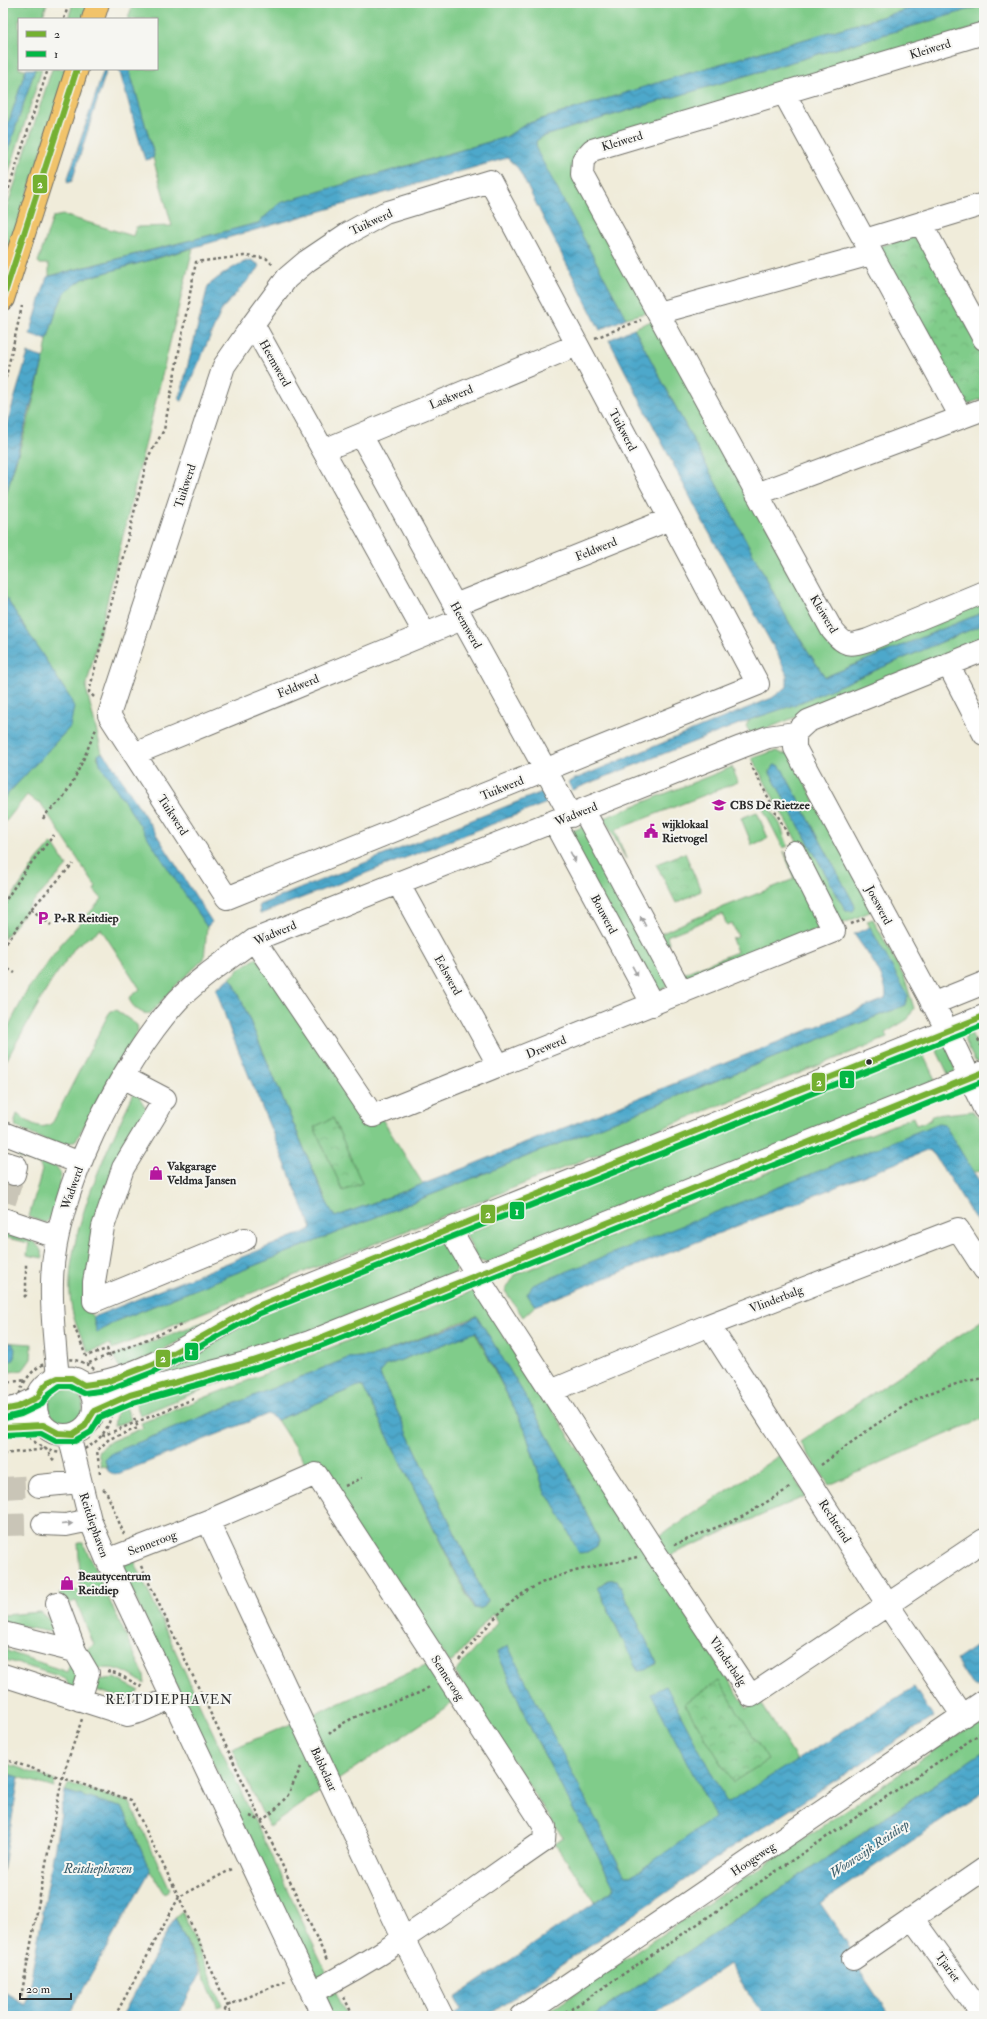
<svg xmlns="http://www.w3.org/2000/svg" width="987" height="2019" viewBox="0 0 987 2019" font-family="'IM FELL Double Pica',serif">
  <defs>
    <pattern id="park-crowns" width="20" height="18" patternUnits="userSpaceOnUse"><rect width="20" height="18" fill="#80cc8a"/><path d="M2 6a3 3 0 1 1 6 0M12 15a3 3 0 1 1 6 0" fill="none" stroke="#6faf77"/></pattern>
    <pattern id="water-waves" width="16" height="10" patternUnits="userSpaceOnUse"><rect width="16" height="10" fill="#4ea8cb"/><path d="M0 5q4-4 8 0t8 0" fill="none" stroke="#4189a5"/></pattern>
  </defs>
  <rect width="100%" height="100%" fill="#f6f6f2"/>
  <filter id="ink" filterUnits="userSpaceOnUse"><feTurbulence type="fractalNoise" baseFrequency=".025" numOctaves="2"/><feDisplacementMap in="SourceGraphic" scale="8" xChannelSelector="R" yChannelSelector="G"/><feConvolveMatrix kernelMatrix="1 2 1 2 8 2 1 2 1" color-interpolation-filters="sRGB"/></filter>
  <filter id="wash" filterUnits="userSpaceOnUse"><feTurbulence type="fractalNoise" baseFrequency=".012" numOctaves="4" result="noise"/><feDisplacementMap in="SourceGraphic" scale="16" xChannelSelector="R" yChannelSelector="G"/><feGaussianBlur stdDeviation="0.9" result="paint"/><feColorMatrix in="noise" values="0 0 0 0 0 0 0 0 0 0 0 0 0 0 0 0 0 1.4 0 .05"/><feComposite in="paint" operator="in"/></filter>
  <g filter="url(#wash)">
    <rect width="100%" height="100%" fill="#f0ecda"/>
    <path fill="#80cc8a" stroke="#567c5a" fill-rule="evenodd" d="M3,3H47L42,19H19V69H26L3,140Z
      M73,3H89L84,19H68Z
      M133,3H929L679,76L526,124L506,137L280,203L258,223L49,276V264H40L38,262L53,217L63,215L133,236L136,227L172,226L153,158L154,155L129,69H157V19H128Z
      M984,5V25L578,157L649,312L626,318L536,151V141L542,137L576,126Z
      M35,69H42L3,191V166Z
      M52,69H68L3,270V220Z
      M193,248L86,688L102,753L97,757L207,927L204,959L172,989L151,1013C142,1016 131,1006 129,998L140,989L101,929L76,946L51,982L3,1066V1037L28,989L61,944L102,899L94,890L96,887L40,802H36L27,795L3,825V799L70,727V698L3,593V505L28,421L44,358L47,340L56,312L64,293L83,279Z
      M654,320L836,647L984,602V612L825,677L790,624L634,328Z
      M984,624V641L751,735L746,726L749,720L794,705Z
      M777,751L783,754L789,753L874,910L842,924L839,920L752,758L771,752ZM782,769L854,904L855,908L846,911L770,773L769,771Z
      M732,767L738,782L615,830L626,859L604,818Z
      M769,807L780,824L788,846L783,848L763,809Z
      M757,812L768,838L752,845L741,818Z
      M584,826L668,985L656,993L566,834Z
      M52,843L67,866L32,903L4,939L3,910L37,860Z
      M784,851L820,928L686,982L682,974L737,952L732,939L738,937L732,923L727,925L722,914L667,936L669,943L662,946L661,933H663L686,922L794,879Z
      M873,919L905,979L914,1008L908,1019L885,1033L887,1038L112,1349L110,1344L89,1352C82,1339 75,1325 72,1310C59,1247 107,1149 134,1093L138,1094L148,1113L87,1309L93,1317L97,1333L116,1321L905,1005L867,921Z
      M257,958L382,1119L423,1184L335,1217L331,1212L234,983L230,978L237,972V970Z
      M116,1010L137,1025L138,1031L76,1140C59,1151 33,1134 16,1127L15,1121L17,1114C28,1121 41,1133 53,1122L108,1015L111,1011Z
      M969,1029L984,1059V1065L975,1061L965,1042V1035Z
      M940,1042L949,1048L956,1074L951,1080L933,1043Z
      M919,1046L938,1086L490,1264L477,1260L466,1234Z
      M973,1111L984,1127V1171L973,1172L944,1124L527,1294L535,1306L523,1317L505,1291L515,1275L850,1139L871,1134L913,1117L916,1125L931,1120L930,1117L935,1115Z
      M17,1150C49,1162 69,1159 57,1199C55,1208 53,1218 45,1223L29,1217L42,1170L39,1164L19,1158L15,1154Z
      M3,1233C21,1238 40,1237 43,1258L27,1255L29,1243L3,1237Z
      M435,1241L447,1245L458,1266L453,1279L318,1333L128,1388L262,1311Z
      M473,1291L476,1293L747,1708L759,1700L797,1760L733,1801L729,1802L726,1801L714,1815V1818L711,1822L632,1876H626L622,1871L543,1718L497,1652L532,1731L614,1887L612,1891L595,1902L555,1844L563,1838L455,1672L497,1623L493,1613L452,1662H449L309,1469L277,1420L358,1386L363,1387L473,1608L479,1609L485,1606L487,1601L381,1377L380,1372L385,1366L475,1332L525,1430L545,1493L552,1500L587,1552L597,1546L599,1541L571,1479L527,1399L477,1316L374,1356L348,1358L112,1453L105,1460L107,1467L101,1466L98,1451L111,1441L143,1428L141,1423ZM609,1580H617L657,1664L638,1671L597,1587Z
      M251,1304L121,1371L113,1356Z
      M984,1319V1418L829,1485L800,1442Z
      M3,1342L32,1344L31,1359L23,1370L3,1373Z
      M278,1359L140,1415L135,1401Z
      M49 1406a17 17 0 1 1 34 0a17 17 0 1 1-34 0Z
      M125,1404L131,1420L114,1426L117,1409Z
      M780,1455L806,1496L668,1556L655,1539Z
      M78,1543H83L144,1675L145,1684C125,1672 120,1666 96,1669L84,1652L94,1645L76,1601L64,1605L59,1594L81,1589Z
      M133,1558L199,1703L347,2016H332L123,1572L125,1564Z
      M40,1612L54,1624L56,1633L3,1623V1615Z
      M3,1639H7V1651L67,1672L73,1656L79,1664L77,1689L70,1688L65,1678L6,1660L3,1661Z
      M430,1663L455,1701L338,1780L308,1717Z
      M115,1678L140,1691L131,1698H122L93,1689L96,1680Z
      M984,1717V1751L593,2016H541Z
      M293,1723L324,1789L269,1827L232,1749Z
      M3,1762L55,1781L54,1788L3,1772Z
      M69,1783L130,1803L170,1889L165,1894L150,1871L123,1808L65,1791Z
      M182,1911L222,2005L218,2007L175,1917Z"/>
    <path fill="url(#park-crowns)" stroke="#567c5a" d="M912,237L923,244L984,355V398L968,404L961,402L880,255L881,246Z
      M685,853L701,891L676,903L656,864Z
      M333,1118L362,1183L343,1191L314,1127Z
      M719,1681L768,1760L733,1782L684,1703Z"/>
    <path fill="url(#water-waves)" stroke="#3c6a7b" d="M929,3H984V5L576,126L542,137L536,141L537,151L626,318L600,330L518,168L507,158L83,279L64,293L56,312L47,340L30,334L47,277L258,223L280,203L506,137L526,124L679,76Z
      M26,69H35L3,166V140Z
      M104,69H107L72,181L68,183L67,181Z
      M119,69H129L154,155L153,158L146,160L144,157Z
      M251,260L258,264L259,268L222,309L182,401L179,400L208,286C216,278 241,261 251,260Z
      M634,328L790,624L825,677L984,612V624L794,705L749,720L572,790L568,782L772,698L787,687V675L778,655L702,520L609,340Z
      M28,353L44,358L3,505V437Z
      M3,593L70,698L74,707L70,727L3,799Z
      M102,753L108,758L212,922L207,927L193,907L100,764L98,754Z
      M775,765H779L782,769L854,904L855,908L853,911H846L770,773L772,767Z
      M547,790L552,801L263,913H260L259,905Z
      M870,927L908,996L905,1005L116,1321L97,1333L93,1317L312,1229L230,1030L216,989L230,978L234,983L325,1199L335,1217L434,1180L885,999C891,982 864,949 854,934Z
      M939,1123L944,1124L984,1189V1233L935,1156L929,1150L535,1306L527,1294L533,1285Z
      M477,1316L527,1399L571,1479L599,1541L597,1546L587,1552L579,1553L552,1500L545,1493L525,1430L476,1332L385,1366L380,1372L381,1377L487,1601L485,1606L479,1609L474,1608L363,1387L358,1386L277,1420L268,1414L115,1475L108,1471L105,1460L112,1453L348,1358L374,1356L466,1322Z
      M12,1343L15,1349L14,1360L3,1363V1344Z
      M609,1580H617L657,1663L645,1670L638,1671L597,1587Z
      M984,1641V1682L977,1687H973L956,1660Z
      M508,1646L622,1871L626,1876H632L714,1818V1814L651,1693L666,1686L726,1801L729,1802L914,1687L933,1717L728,1850L487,2016H451L461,2009L455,1998L612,1891L614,1887L532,1731L497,1652Z
      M984,1751V1792L820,1903L852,1950L857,1967L890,2016H764L729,1964L652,2016H593Z
      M3,1772L19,1777L3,1872Z
      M65,1791L123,1808L150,1871L68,2016H3V1991L26,2005Z
      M175,1917L200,1973L178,2016H122Z"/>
  </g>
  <g filter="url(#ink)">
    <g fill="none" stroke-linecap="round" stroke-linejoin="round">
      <path stroke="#c9c5b7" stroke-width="22" stroke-dasharray="22 11" stroke-linecap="butt" d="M5,1202L14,1174
        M3,1488L39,1486
        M3,1525L43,1524"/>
      <defs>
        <path id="minor" d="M984,33L592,150L583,160L582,175L832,630C845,646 849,646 868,640L984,592
          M784,93L961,417
          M490,181L758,684L227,898L109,715L224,366L253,324L287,278L307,261L347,234L385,213Z
          M921,223L984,339
          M865,240L984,204
          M658,313L871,254
          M253,324L425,634
          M361,435L571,816
          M324,450L577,345
          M757,494L984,409
          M455,605L670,519
          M984,650L808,721L795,733V748L947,1030L984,1108
          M948,664L984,734
          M134,754L462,619
          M584,811L682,993
          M554,822L653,1005
          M398,883L499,1066
          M254,940L373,1116L834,931L794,852
          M932,1004L984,983
          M123,1077L165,1099
          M160,1107L123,1168L103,1227L94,1282V1301L245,1239
          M3,1133L80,1163
          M3,1162L16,1166L14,1174
          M3,1219L57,1237
          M450,1229L482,1284L655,1552L751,1696L984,1540
          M709,1325L888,1605L963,1716
          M36 1406a29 29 0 1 1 58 0a29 29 0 1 1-58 0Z
          M58,1378C55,1346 51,1314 52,1282C53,1196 120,1063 178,1000C200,977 229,959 254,940L741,747L768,737L795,733
          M84,1385C146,1377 201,1337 255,1307L984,1016
          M551,1391L709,1325L958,1229L984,1269
          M3,1410L18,1407L38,1397
          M94,1411C141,1387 194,1378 245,1363C267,1357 288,1349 310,1342L984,1072
          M3,1427L43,1425
          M69,1435L90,1520L107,1560L323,2016
          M39,1486L80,1482
          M208,1521L403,1938L442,2016
          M43,1524L66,1525L90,1520
          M107,1560L208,1521L316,1474L545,1827L544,1841C468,1893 394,1951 312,1992
          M57,1603L75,1651
          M3,1633L75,1651L88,1673L80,1700
          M3,1675L128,1715L139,1712L171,1698
          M912,1918L983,2016
          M853,1959L984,1869
          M522,2016L984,1701"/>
        <path id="major" d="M93,19L98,3
          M3,299L77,69"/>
      </defs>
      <use href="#minor" stroke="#706f68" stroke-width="24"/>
      <use href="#major" stroke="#706f68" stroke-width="24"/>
      <path stroke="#706f68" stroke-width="2.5" stroke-dasharray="3 3" stroke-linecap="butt" d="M64,19L69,3
        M3,206L48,69
        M595,338L641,320
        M3,390L22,306
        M94,697L89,692L148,457L164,430L196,262L244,256L266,258L273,265
        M750,763L788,835
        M43,819C48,809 56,807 62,799C77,778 86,752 96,729
        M3,904L27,868L54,835
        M31,909L51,925
        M851,924L865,918
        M3,947L31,909L73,864
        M3,966L15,973
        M978,1039L984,1052
        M24,1297L26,1295V1262
        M74,1326L86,1356L107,1349L111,1360
        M18 1406a47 47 0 1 1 94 0a47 47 0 1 1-94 0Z
        M89,1363L184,1324
        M3,1383L26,1380
        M102,1436L196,1398
        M3,1454L46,1449L54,1461
        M821,1465C855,1440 889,1412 928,1394C946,1386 965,1381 984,1378
        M100,1473L97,1451L109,1439L138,1428L133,1415
        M345,1486L362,1478
        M103,1489L106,1491L124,1534
        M674,1545L744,1516L791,1487
        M141,1566L328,1962
        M459,1660C479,1636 500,1608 527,1591C558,1571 601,1566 637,1557
        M107,1671L116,1673L144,1688
        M329,1734C349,1714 395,1703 421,1692L431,1686
        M3,1759L131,1800L179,1897L232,2016
        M250,1816L261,1821L273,1812L288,1795L301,1767
        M21,1997L62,1778L82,1719
        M344,1997L353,2016
        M115,2016L179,1897L232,1869
        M222,2016L227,2006L286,1981
        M561,2016L984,1731"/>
      <use href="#minor" stroke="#fff" stroke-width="22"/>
      <use href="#major" stroke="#f1c36a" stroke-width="22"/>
      <defs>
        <path id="bus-1" d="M3,299L77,69
          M3,1410L18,1407L38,1397L42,1389L49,1382L58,1378H72L84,1385L106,1382L153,1364L255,1307L984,1016
          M3,1427L43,1425L58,1433L73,1434L85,1426L94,1411L130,1395L253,1361L310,1342L984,1072"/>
        <path id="bus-2" d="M5,1418L21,1414L42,1404L49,1394L60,1386H70L84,1393L107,1390L156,1371L258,1314L984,1025
          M3,1435L41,1433L56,1441H75L91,1432L100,1417L133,1403L256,1368L313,1349L984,1081"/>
      </defs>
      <use href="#bus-1" stroke="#f6f6f2" stroke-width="9"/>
      <use href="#bus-2" stroke="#f6f6f2" stroke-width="9"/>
      <use href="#bus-1" stroke="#74b030" stroke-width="6"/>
      <use href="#bus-2" stroke="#02b745" stroke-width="6"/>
    </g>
    <defs><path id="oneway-solid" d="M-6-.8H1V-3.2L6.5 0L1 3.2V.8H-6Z"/></defs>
    <g fill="#a0a0a0">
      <use href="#oneway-solid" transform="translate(573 857) rotate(62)"/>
      <use href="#oneway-solid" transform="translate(643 921) rotate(-118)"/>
      <use href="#oneway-solid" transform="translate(635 971) rotate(61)"/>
      <use href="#oneway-solid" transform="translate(67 1524) rotate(-5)"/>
    </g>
  </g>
  <defs>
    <symbol id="school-bare" viewBox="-9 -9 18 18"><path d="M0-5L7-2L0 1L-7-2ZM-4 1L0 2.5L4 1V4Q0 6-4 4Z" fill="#b5179e" stroke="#f6f6f2" stroke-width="2.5" paint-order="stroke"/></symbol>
    <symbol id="civic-bare" viewBox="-9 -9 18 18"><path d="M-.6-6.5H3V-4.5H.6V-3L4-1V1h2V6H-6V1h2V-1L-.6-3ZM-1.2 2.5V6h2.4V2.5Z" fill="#b5179e" stroke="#f6f6f2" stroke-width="2.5" paint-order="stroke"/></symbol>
    <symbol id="parking-bare" viewBox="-9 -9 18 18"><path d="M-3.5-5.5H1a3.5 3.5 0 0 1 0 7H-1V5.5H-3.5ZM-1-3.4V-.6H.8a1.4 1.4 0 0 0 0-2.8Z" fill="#b5179e" stroke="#f6f6f2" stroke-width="2.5" paint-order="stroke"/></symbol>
    <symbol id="shop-bare" viewBox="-9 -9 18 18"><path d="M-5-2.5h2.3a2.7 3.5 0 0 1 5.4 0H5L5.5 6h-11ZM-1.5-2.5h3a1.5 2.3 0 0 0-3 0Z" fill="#b5179e" stroke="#f6f6f2" stroke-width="2.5" paint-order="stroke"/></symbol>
  </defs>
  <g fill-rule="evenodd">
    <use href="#school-bare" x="709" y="795" width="20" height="20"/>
    <use href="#civic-bare" x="641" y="821" width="20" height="20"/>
    <use href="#parking-bare" x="33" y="908" width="20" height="20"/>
    <use href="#shop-bare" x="146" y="1163" width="20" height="20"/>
    <use href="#shop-bare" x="57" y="1573" width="20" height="20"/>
  </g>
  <circle fill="#2b2b2b" stroke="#f6f6f2" stroke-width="1.5" cx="869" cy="1062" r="3.5"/>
  <g text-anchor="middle" stroke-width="4" stroke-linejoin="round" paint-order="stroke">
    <g font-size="12" fill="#2b2b2b" stroke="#f6f6f2">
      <text transform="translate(930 49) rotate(-17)" y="4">Kleiwerd</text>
      <text transform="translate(622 141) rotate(-17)" y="4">Kleiwerd</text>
      <text transform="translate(371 222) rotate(-25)" y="4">Tuikwerd</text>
      <text transform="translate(275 363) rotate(61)" y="4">Heemwerd</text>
      <text transform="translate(451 397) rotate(-22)" y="4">Laskwerd</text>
      <text transform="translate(623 430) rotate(62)" y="4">Tuikwerd</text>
      <text transform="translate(185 486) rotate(-72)" y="4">Tuikwerd</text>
      <text transform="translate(596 549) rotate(-22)" y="4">Feldwerd</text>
      <text transform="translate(824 614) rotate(59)" y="4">Kleiwerd</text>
      <text transform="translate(466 625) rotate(61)" y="4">Heemwerd</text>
      <text transform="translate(298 686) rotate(-22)" y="4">Feldwerd</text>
      <text transform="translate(502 788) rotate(-22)" y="4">Tuikwerd</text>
      <text transform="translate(576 814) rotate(-22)" y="4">Wadwerd</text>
      <text transform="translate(173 815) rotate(57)" y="4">Tuikwerd</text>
      <text transform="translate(879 905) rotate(62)" y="4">Joeswerd</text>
      <text transform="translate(604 914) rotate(62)" y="4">Bouwerd</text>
      <text transform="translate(275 933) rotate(-23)" y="4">Wadwerd</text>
      <text transform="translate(448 975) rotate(61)" y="4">Eelswerd</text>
      <text transform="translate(546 1047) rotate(-22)" y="4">Drewerd</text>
      <text transform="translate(72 1188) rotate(-70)" y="4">Wadwerd</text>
      <text transform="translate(776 1299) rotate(-21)" y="4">Vlinderbalg</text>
      <text transform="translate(835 1521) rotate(57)" y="4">Rechteind</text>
      <text transform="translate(94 1525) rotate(71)" y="4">Reitdiephaven</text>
      <text transform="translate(152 1543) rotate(-21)" y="4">Senneroog</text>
      <text transform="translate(728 1661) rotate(56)" y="4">Vlinderbalg</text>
      <text transform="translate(448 1678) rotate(57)" y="4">Senneroog</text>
      <text transform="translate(324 1769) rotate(65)" y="4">Babbelaar</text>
      <text transform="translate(753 1859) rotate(-34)" y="4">Hoogeweg</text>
      <text transform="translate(948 1967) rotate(54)" y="4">Tjariet</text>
    </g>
    <g font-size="12" font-weight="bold" fill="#2b2b2b" stroke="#f6f6f2" text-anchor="start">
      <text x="730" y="809">CBS De Rietzee</text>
      <text x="662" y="828">wijklokaal<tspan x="662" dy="14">Rietvogel</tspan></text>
      <text x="54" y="922">P+R Reitdiep</text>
      <text x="167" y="1170">Vakgarage<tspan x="167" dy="14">Veldma Jansen</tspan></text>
      <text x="78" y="1580">Beautycentrum<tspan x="78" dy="14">Reitdiep</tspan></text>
    </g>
    <g font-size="13" letter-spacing="1" fill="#2b2b2b" stroke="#f6f6f2">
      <text x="169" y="1704">REITDIEPHAVEN</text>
    </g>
    <g font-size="13" font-style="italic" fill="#395d6b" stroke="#f6f6f2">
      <text transform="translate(869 1848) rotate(-34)" y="5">Woonwijk Reitdiep</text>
      <text x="98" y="1873">Reitdiephaven</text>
    </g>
  </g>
  <g stroke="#f6f6f2" stroke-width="1.5">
    <rect x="32" y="174" width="16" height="20" rx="4" fill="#74b030"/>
    <rect x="839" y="1070" width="16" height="19" rx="4" fill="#02b745"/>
    <rect x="811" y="1072" width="15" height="20" rx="4" fill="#74b030"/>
    <rect x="509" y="1201" width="16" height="19" rx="4" fill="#02b745"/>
    <rect x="480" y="1204" width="16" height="20" rx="4" fill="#74b030"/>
    <rect x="184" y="1342" width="15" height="19" rx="4" fill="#02b745"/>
    <rect x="155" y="1349" width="16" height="19" rx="4" fill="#74b030"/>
  </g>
  <g font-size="11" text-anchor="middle" font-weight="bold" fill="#fff">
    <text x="40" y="188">2</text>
    <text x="847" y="1083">1</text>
    <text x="819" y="1086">2</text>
    <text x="517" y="1215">1</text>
    <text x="488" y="1218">2</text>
    <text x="191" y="1355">1</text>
    <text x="163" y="1362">2</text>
  </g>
  <rect width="987" height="2019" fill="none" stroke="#f6f6f2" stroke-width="16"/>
  <rect x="18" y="18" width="140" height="52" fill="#f6f6f2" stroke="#a5a5a2"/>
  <rect x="26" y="31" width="20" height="6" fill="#74b030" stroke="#a5a5a2"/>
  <text x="54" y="38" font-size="12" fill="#2b2b2b">2</text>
  <rect x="26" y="51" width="20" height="6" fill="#02b745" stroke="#a5a5a2"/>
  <text x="54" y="58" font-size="12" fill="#2b2b2b">1</text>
  <path d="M20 1993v6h51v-6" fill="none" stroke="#2b2b2b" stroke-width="2"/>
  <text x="26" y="1993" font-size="12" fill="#2b2b2b" stroke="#f6f6f2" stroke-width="3" paint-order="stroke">20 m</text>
</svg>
